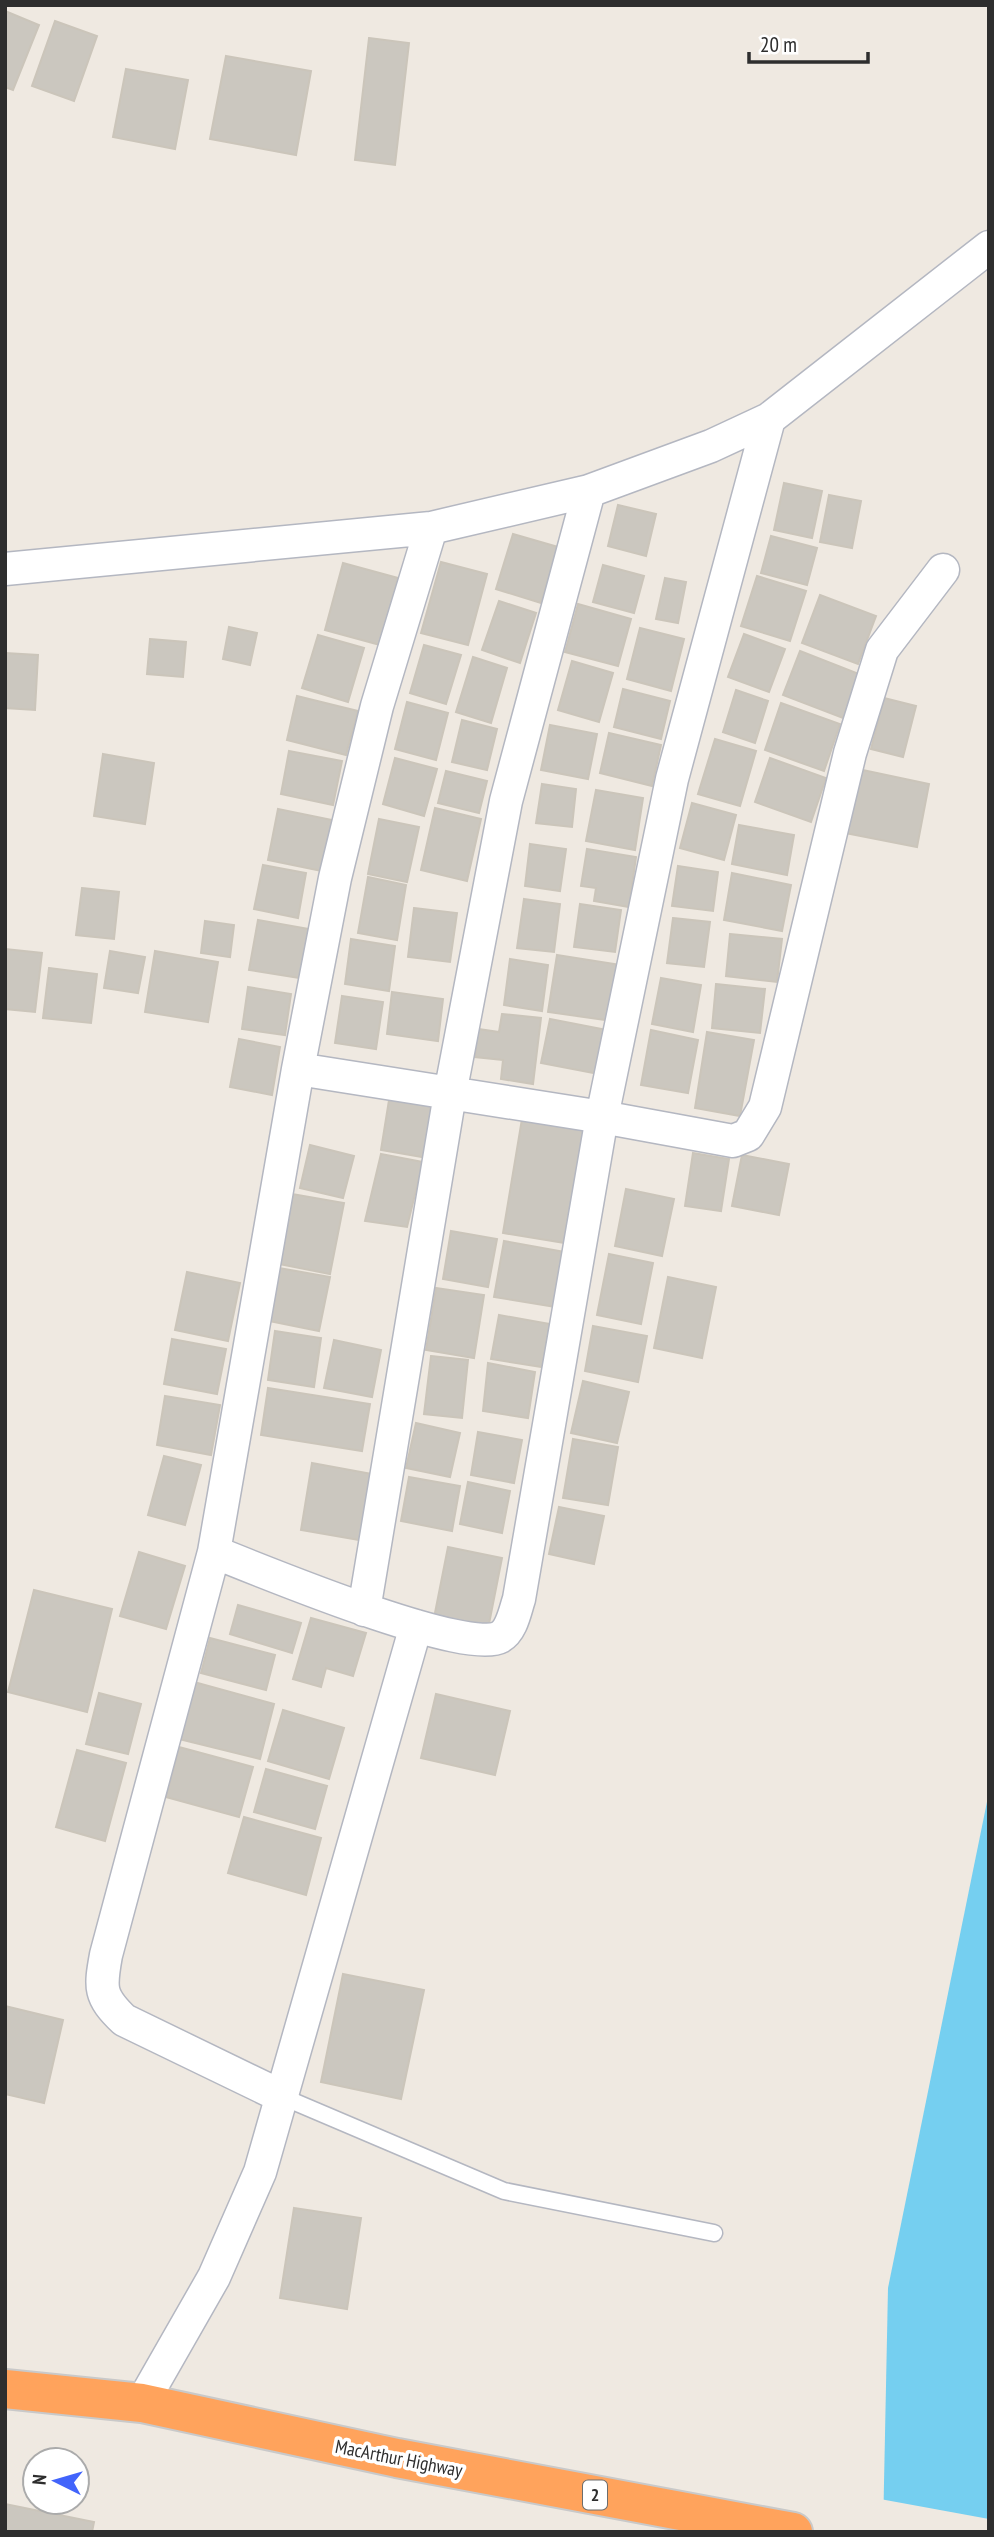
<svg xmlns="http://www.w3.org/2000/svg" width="994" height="2537" viewBox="0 0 994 2537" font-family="'PT Sans Narrow',sans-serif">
  <rect width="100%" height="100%" fill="#efe9e1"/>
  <path fill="#75cff0" d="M989,1792V2532H883L888,2288Z"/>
  <path fill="#efe9e1" d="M880,2499L989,2519V2532H879Z"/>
  <path fill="#cbc7bf" stroke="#cbc5ba" stroke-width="2" d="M5,11L39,25L13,90L5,87Z
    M55,21L97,36L74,101L32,86Z
    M369,38L409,43L395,165L355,160Z
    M226,56L311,71L296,155L210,139Z
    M126,69L188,80L175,149L113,137Z
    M784,483L822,491L812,538L774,530Z
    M829,495L861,501L852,548L820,542Z
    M618,505L656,514L646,556L608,546Z
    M513,534L558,547L541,603L496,589Z
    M771,536L817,548L807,585L761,573Z
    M441,562L487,574L468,645L421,633Z
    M343,563L398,578L380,645L325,630Z
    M603,565L644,576L634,613L593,602Z
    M757,576L806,591L790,641L741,626Z
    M665,578L686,582L678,623L656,619Z
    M820,595L876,616L858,664L802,643Z
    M499,601L536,613L520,663L482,650Z
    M578,604L631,619L618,666L565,652Z
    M229,627L257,633L250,665L223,659Z
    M640,628L684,639L671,691L627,679Z
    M744,634L785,649L769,692L728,677Z
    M318,635L364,648L348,702L302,688Z
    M150,639L186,642L183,677L147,674Z
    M424,645L461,655L446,704L410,693Z
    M800,651L859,674L843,718L783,695Z
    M5,653L38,655L35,710L5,708Z
    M473,657L507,668L491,723L456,712Z
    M572,661L613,673L599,722L558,710Z
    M623,689L670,701L661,739L614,727Z
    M736,690L768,701L755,743L723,732Z
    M297,696L358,711L346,755L287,740Z
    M884,698L916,706L903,757L871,749Z
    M407,702L448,713L436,760L395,749Z
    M781,703L840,724L824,771L765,750Z
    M462,720L497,729L487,770L452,762Z
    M550,725L597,734L588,779L541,770Z
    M609,733L661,745L652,786L600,773Z
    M715,739L756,751L740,806L698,794Z
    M289,751L342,761L333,805L281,794Z
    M103,754L154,763L145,824L94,816Z
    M395,758L437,769L424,816L383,804Z
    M770,758L826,778L811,822L755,802Z
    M858,769L929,784L917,847L845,833Z
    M446,771L487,781L479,813L438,803Z
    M542,784L576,789L572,827L536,823Z
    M596,790L643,798L635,850L586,841Z
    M692,803L736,815L724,860L680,848Z
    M435,808L481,819L467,881L421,870Z
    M278,809L332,820L322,871L268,860Z
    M379,819L419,827L407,882L368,874Z
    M739,825L794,835L787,875L732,864Z
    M530,844L566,849L560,891L525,886Z
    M587,849L636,857L629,907L594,901L596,888L581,886Z
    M263,865L306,873L298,918L254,909Z
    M678,866L718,872L713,911L672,906Z
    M732,873L791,885L782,931L724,920Z
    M368,877L406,885L397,940L358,933Z
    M82,888L119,892L114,939L76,935Z
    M524,899L560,904L554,952L517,948Z
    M580,904L621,910L615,952L574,947Z
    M414,908L457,913L450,962L408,957Z
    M673,918L710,922L704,967L667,963Z
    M258,920L309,929L300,978L249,970Z
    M205,921L234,925L230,957L201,953Z
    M730,934L782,939L777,982L726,976Z
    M351,939L395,946L389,991L345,984Z
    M5,949L42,953L35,1012L5,1009Z
    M110,951L145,957L138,993L104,988Z
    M155,951L218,962L208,1022L145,1012Z
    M557,955L621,965L613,1021L548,1012Z
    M510,959L548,965L542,1011L504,1005Z
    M49,968L97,974L91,1023L43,1018Z
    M661,978L701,985L693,1032L652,1024Z
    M716,984L765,989L760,1033L712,1028Z
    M248,987L291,994L285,1035L242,1029Z
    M392,992L443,999L438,1041L387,1034Z
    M342,996L383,1002L376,1049L335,1043Z
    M502,1014L541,1018L533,1084L501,1079L503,1060L475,1057L478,1029L499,1032Z
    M550,1019L607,1030L599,1074L541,1063Z
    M651,1030L698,1040L688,1093L641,1085Z
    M707,1032L754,1040L740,1116L695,1108Z
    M239,1039L280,1047L272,1095L230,1087Z
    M390,1094L437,1101L428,1158L381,1150Z
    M522,1119L584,1130L565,1243L503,1233Z
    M310,1145L354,1156L343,1198L300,1188Z
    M693,1153L729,1159L721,1211L685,1206Z
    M381,1154L423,1162L407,1227L365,1221Z
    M742,1155L789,1164L779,1215L732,1206Z
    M626,1189L674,1199L662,1256L615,1246Z
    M292,1194L344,1203L330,1274L279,1264Z
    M451,1231L497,1239L488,1287L443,1279Z
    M504,1241L565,1252L556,1307L494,1297Z
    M609,1254L653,1263L641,1324L597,1315Z
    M279,1268L330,1277L319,1331L269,1321Z
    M187,1272L240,1283L228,1341L175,1330Z
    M668,1277L716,1287L702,1358L654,1348Z
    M436,1288L484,1295L474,1358L426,1350Z
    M499,1315L550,1324L542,1367L491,1359Z
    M593,1326L647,1336L638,1382L585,1371Z
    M275,1331L321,1338L314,1387L268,1380Z
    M172,1339L226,1349L217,1394L164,1384Z
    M334,1340L381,1350L372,1397L324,1388Z
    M431,1356L468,1360L462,1418L424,1414Z
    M488,1363L535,1372L528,1418L483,1411Z
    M583,1381L629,1392L617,1443L571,1433Z
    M268,1388L370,1404L362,1451L261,1435Z
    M165,1396L220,1405L211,1455L157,1445Z
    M416,1423L460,1433L450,1477L406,1468Z
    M478,1432L522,1440L514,1483L471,1475Z
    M573,1439L618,1447L608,1505L563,1498Z
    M164,1456L201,1465L185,1525L148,1515Z
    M312,1463L383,1476L371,1542L301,1530Z
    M409,1477L460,1486L452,1531L401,1521Z
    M468,1482L510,1491L502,1533L460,1524Z
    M559,1507L604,1516L594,1564L549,1554Z
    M448,1547L502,1558L487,1634L433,1623Z
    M139,1552L185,1566L166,1629L120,1616Z
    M34,1590L112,1609L87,1712L8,1692Z
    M238,1605L301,1623L292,1653L230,1634Z
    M311,1618L366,1633L353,1676L326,1668L321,1687L293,1679Z
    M210,1638L275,1655L266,1690L201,1673Z
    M194,1682L274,1704L260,1759L179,1739Z
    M99,1693L141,1704L128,1754L86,1744Z
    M436,1694L510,1711L495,1775L421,1758Z
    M283,1710L344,1728L329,1779L268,1761Z
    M179,1747L253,1767L239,1817L166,1797Z
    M77,1750L126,1763L105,1841L56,1827Z
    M266,1769L327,1786L315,1829L254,1812Z
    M244,1817L321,1838L306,1895L228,1873Z
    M343,1974L424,1990L401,2099L321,2082Z
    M5,2006L63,2020L44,2103L5,2094Z
    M294,2208L361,2218L347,2309L280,2298Z
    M5,2504L94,2522L92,2532H5Z"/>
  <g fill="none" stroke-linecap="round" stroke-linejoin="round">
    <defs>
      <path id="lane" d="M283,2097L504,2191L714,2233"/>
      <path id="street" d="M5,569L431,528L589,491L711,446L769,419L989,247
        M298,1069L602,1117L733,1141L748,1135L765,1107L850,753L882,650L943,570
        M214,1552C257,1569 466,1656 500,1637C512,1630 515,1611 519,1599L602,1117L672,779L769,419
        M364,1610L450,1094L506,801L589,491
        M283,2097L124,2020C99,1996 100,1988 106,1955L214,1552L298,1069L335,878L377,706L431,528
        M142,2403L214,2277L260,2172L416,1626"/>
      <path id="highway" d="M5,2389L142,2403L397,2458L793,2532"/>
    </defs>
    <use href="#lane" stroke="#b4b7c1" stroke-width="19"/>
    <use href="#street" stroke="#b4b7c1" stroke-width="35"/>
    <use href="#highway" stroke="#c9c9c9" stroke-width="42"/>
    <use href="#lane" stroke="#fff" stroke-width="16"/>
    <use href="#street" stroke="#fff" stroke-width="32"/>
    <use href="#highway" stroke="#ffa35c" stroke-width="38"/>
  </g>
  <g text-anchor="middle" stroke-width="7" stroke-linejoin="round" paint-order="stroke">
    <rect fill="#fff" stroke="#6d6d6d" stroke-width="2" x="583" y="2480.5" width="24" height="29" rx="5"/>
    <g font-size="18" font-weight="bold" fill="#2e2e2e">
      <text x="595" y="2501">2</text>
    </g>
    <g font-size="19" fill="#2e2e2e" stroke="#fff">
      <text transform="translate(399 2458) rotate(11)" y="7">MacArthur Highway</text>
    </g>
  </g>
  <rect width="994" height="2537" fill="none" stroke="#2e2e2e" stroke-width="14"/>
  <g transform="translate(56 2481) rotate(275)"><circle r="33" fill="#ffffff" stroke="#ababab" stroke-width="2"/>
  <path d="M0-5L12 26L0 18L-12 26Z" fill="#4264fb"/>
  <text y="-10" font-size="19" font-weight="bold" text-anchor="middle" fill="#2e2e2e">N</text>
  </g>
  <path d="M749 52v10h119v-10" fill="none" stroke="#2e2e2e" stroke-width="3.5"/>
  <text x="760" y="52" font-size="21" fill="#2e2e2e" stroke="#ffffff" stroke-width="5" paint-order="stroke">20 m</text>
</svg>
